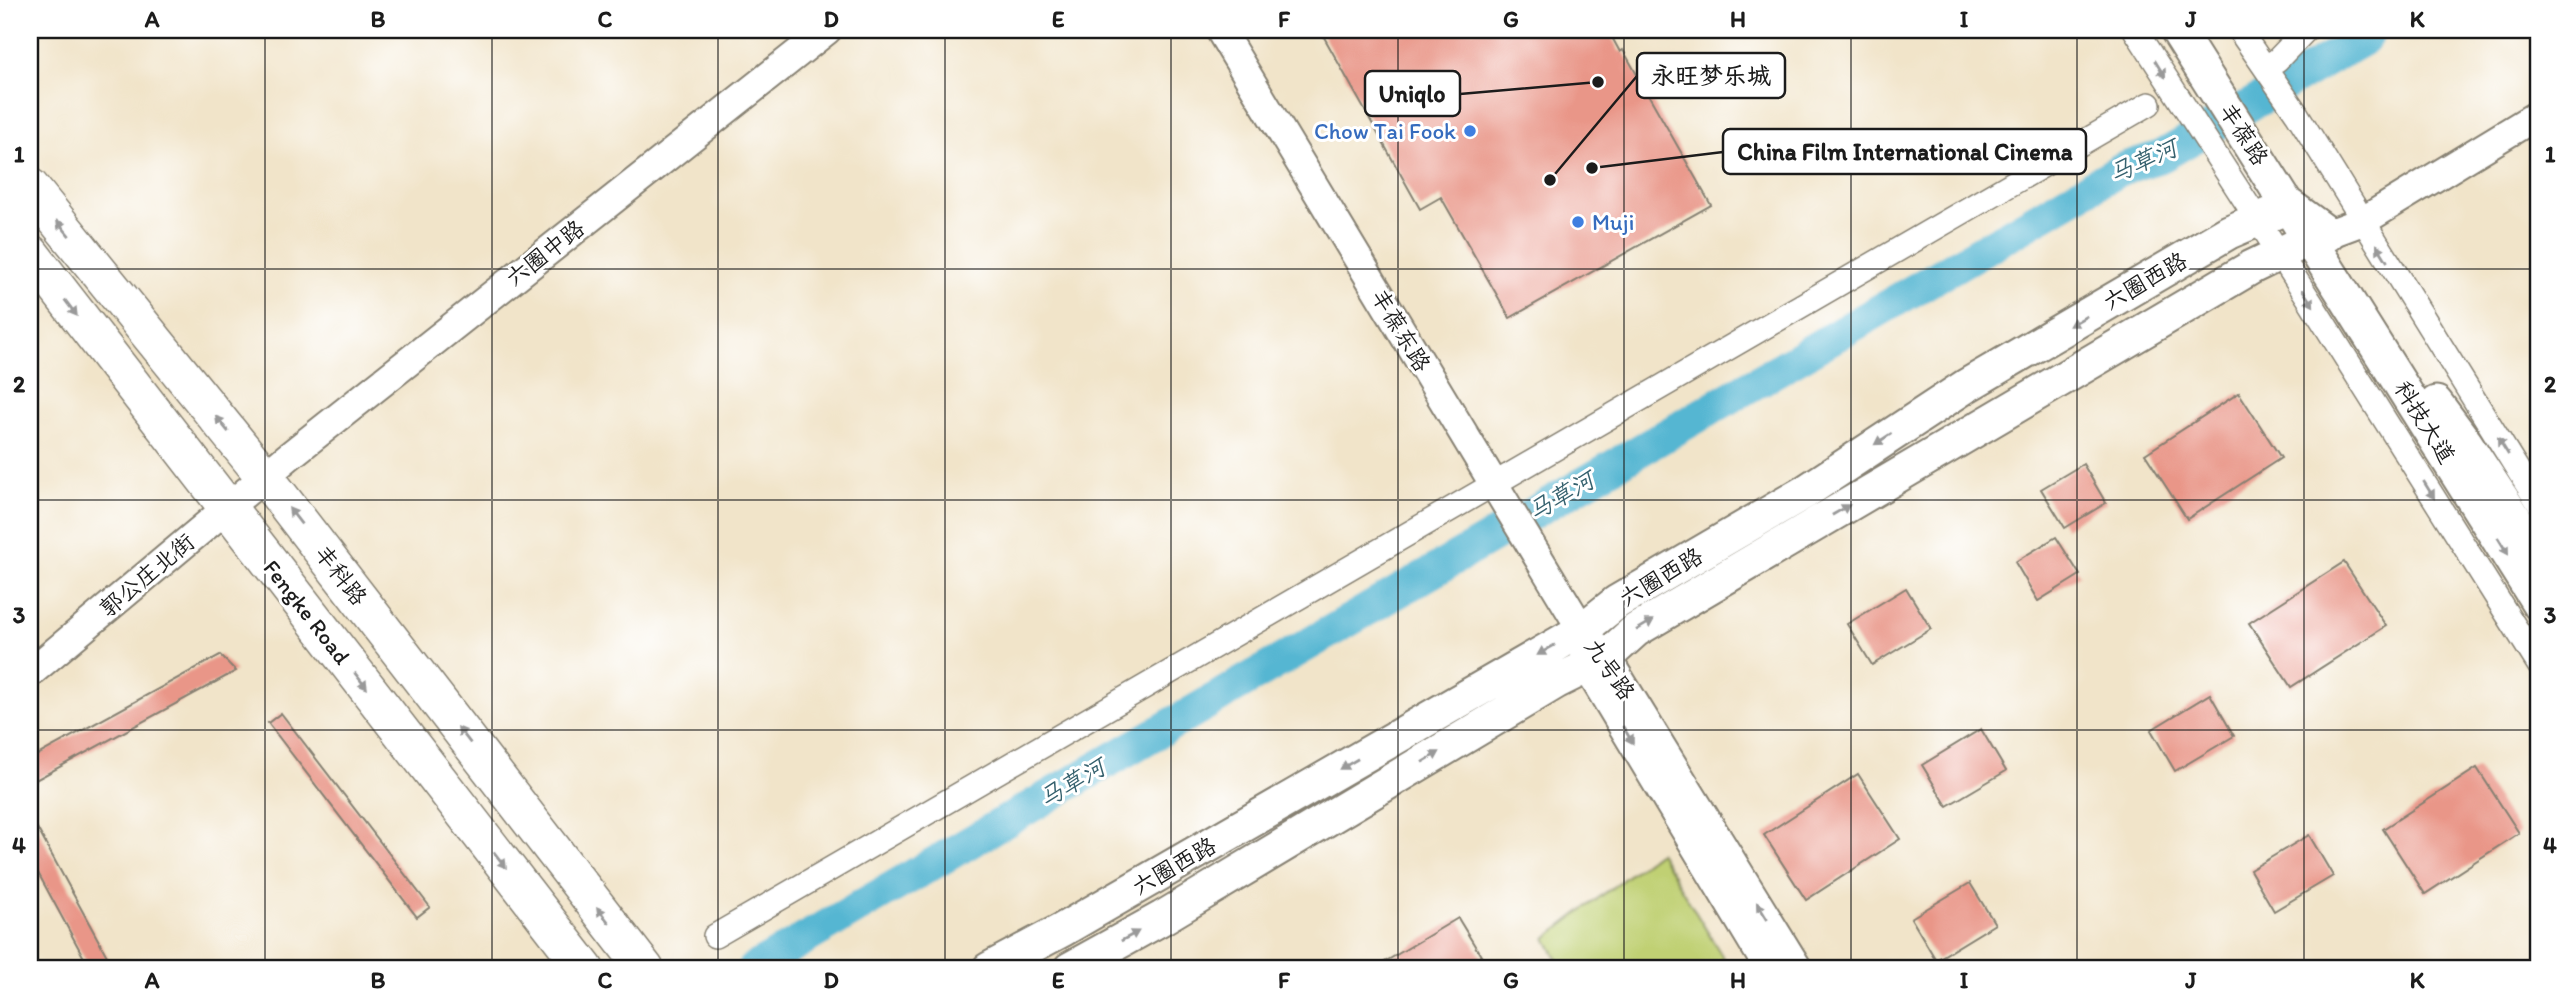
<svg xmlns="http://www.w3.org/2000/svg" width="2569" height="999" viewBox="0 0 2569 999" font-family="Itim,'LXGW WenKai TC',sans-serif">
  <rect width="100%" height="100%" fill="#fff"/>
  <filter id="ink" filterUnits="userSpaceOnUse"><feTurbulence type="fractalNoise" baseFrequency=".0143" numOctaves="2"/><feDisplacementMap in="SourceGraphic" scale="14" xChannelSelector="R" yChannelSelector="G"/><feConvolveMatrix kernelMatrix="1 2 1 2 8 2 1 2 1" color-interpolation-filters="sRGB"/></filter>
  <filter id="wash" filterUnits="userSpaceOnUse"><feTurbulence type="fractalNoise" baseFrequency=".00686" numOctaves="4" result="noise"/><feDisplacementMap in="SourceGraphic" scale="28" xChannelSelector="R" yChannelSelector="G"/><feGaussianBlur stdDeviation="1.57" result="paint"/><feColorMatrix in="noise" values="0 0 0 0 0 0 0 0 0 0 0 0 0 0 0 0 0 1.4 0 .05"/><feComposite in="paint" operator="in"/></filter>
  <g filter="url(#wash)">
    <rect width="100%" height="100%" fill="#f1e4c9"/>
    <path fill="#c0d073" stroke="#6e7648" stroke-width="2" d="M1659,852L1730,969H1563L1546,938Z"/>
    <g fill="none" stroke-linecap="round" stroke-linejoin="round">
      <path stroke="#54b6d2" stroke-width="33" d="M753,969L2121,169L2162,156L2364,39L2370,30"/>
    </g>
    <g id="blocks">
      <path fill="#e99688" d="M1320,30H1608L1620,52L1623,50L1711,205L1510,318L1441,197L1420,209Z
        M2239,393L2281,458L2187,519L2145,454Z
        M2083,464L2106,503L2065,528L2041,489Z
        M2056,537L2080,575L2038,601L2015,562Z
        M2344,562L2386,626L2291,687L2249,623Z
        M1906,588L1931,629L1872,665L1847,624Z
        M220,655L236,671L30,783V759Z
        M2210,694L2234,736L2175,771L2151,730Z
        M281,713L430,907L417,917L268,723Z
        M1981,729L2006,771L1947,806L1922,765Z
        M2477,768L2519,833L2425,894L2383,829Z
        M1858,774L1900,839L1806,900L1764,835Z
        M30,815L114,969H90L30,858Z
        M2309,835L2333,876L2274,911L2250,870Z
        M1970,883L1995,924L1936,960L1911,918Z
        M1458,918L1489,969H1373Z"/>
    </g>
  </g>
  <g filter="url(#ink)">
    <use href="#blocks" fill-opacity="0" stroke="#868072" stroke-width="2"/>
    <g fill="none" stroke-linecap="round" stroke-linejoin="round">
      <defs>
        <path id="minor" d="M2135,30L2310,301L2539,665
          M2239,30L2297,114L2539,504
          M2265,67L2277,60L2306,30
          M715,936L2149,104"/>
        <path id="tertiary" d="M1220,30L1582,630L1606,657L1798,969
          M2328,234L2363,221L2539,114
          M1584,647L1587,667L1769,969
          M30,673L288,457L827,30"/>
        <path id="secondary" d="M2177,30L2539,604
          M2436,403L2465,442L2539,555
          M989,969L1062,930L1582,630L1617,602L1805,492L1966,386L2229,232L2290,206L2328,234
          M1070,969L1162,918L1556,682L1606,657L1636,630L2252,267L2310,239L2328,234"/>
        <path id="primary" d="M30,187L265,477L645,969
          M30,253L585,969"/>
      </defs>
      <use href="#minor" stroke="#868072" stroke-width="26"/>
      <use href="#tertiary" stroke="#868072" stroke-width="32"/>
      <use href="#secondary" stroke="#868072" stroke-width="37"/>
      <use href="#primary" stroke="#868072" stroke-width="40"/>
      <use href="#minor" stroke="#fff" stroke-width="23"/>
      <use href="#tertiary" stroke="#fff" stroke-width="28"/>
      <use href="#secondary" stroke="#fff" stroke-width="33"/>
      <use href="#primary" stroke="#fff" stroke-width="37"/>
    </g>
    <defs><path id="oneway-solid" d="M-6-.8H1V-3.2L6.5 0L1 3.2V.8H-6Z" transform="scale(1.75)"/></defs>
    <g fill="#999">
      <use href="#oneway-solid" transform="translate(2160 69) rotate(58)"/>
      <use href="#oneway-solid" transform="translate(63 228) rotate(-129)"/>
      <use href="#oneway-solid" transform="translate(2382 253) rotate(-122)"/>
      <use href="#oneway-solid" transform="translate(2308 298) rotate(57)"/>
      <use href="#oneway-solid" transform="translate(71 308) rotate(53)"/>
      <use href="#oneway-solid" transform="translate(2078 321) rotate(150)"/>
      <use href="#oneway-solid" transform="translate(222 424) rotate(-129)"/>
      <use href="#oneway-solid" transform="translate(1883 439) rotate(147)"/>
      <use href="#oneway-solid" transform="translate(2503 446) rotate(-122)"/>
      <use href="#oneway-solid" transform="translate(2429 490) rotate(58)"/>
      <use href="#oneway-solid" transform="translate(1841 510) rotate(-30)"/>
      <use href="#oneway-solid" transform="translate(295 516) rotate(-128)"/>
      <use href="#oneway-solid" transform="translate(2503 546) rotate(58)"/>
      <use href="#oneway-solid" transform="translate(1645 625) rotate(-31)"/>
      <use href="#oneway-solid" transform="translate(1546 650) rotate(150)"/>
      <use href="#oneway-solid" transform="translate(361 681) rotate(52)"/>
      <use href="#oneway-solid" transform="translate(464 735) rotate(-128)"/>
      <use href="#oneway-solid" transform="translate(1628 735) rotate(59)"/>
      <use href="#oneway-solid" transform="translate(1431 757) rotate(-31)"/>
      <use href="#oneway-solid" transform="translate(1349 764) rotate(150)"/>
      <use href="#oneway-solid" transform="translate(500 860) rotate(52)"/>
      <use href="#oneway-solid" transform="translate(1762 911) rotate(-122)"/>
      <use href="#oneway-solid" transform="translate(603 915) rotate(-128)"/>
      <use href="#oneway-solid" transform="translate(1130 936) rotate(-29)"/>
    </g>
  </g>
  <path fill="none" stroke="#1c1c1c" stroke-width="2" stroke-opacity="0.55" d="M265,30V969M492,30V969M718,30V969M945,30V969M1171,30V969M1398,30V969M1624,30V969M1851,30V969M2077,30V969M2304,30V969M30,269H2539M30,500H2539M30,730H2539"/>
  <g fill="#3f7fe0" stroke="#fff" stroke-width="2.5">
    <circle cx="1470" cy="131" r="7"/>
    <circle cx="1578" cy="222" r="7"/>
  </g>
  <g text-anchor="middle" stroke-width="6" stroke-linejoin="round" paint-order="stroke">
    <g font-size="23" fill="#366cbe" stroke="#fff" text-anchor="end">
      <text x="1456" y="139">Chow Tai Fook</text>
      <text x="1592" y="230" text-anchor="start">Muji</text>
    </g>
    <g font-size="23" fill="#1c1c1c" stroke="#fff">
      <text transform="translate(2244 134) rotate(57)" y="8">丰葆路</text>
      <text transform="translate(545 253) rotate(-38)" y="8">六圈中路</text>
      <text transform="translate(2145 281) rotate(-30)" y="8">六圈西路</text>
      <text transform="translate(1401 330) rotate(59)" y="8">丰葆东路</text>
      <text transform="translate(2425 422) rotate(58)" y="8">科技大道</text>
      <text transform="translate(147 575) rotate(-40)" y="8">郭公庄北街</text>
      <text transform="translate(341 575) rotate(52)" y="8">丰科路</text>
      <text transform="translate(1661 577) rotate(-31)" y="8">六圈西路</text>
      <text transform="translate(307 612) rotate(52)" y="8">Fengke Road</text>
      <text transform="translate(1610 669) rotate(55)" y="8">九号路</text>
      <text transform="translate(1174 866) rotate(-30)" y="8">六圈西路</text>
    </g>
    <g font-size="24" font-style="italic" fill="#35616e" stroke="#fff">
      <text transform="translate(2143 161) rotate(-24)" y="8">马草河</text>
      <text transform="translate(1561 496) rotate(-30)" y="8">马草河</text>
      <text transform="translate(1072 783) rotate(-30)" y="8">马草河</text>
    </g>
  </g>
  <path fill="none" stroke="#1c1c1c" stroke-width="2.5" d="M1550 180L1637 76M1598 82L1460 94M1592 168L1723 152"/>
  <g fill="#1c1c1c" stroke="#fff" stroke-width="2.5">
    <circle cx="1550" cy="180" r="7"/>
    <circle cx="1598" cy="82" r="7"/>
    <circle cx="1592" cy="168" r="7"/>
  </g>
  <g fill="#fff" stroke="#1c1c1c" stroke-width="2.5">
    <rect x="1637" y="53" width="148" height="45" rx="7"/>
    <rect x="1365" y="71" width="95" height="45" rx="7"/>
    <rect x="1723" y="129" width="363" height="45" rx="7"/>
  </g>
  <g font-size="24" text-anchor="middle" font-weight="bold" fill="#1c1c1c">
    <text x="1711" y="84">永旺梦乐城</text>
    <text x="1412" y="102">Uniqlo</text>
    <text x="1905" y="160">China Film International Cinema</text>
  </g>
  <rect width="2569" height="999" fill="none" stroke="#fff" stroke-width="77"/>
  <rect x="38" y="38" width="2492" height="922" fill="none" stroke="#1c1c1c" stroke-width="2.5"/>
  <g font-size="23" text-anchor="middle" font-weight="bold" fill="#1c1c1c">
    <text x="152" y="27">A</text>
    <text x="378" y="27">B</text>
    <text x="605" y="27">C</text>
    <text x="831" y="27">D</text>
    <text x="1058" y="27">E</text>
    <text x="1284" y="27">F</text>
    <text x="1511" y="27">G</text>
    <text x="1738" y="27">H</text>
    <text x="1964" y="27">I</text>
    <text x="2191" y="27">J</text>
    <text x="2417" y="27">K</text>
    <text x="19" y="162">1</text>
    <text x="2550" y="162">1</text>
    <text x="19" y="392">2</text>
    <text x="2550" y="392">2</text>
    <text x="19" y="623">3</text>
    <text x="2550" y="623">3</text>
    <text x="19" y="853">4</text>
    <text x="2550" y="853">4</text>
    <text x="152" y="988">A</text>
    <text x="378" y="988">B</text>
    <text x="605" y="988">C</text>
    <text x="831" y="988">D</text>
    <text x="1058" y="988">E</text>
    <text x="1284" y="988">F</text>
    <text x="1511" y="988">G</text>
    <text x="1738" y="988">H</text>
    <text x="1964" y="988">I</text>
    <text x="2191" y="988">J</text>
    <text x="2417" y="988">K</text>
  </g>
</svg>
